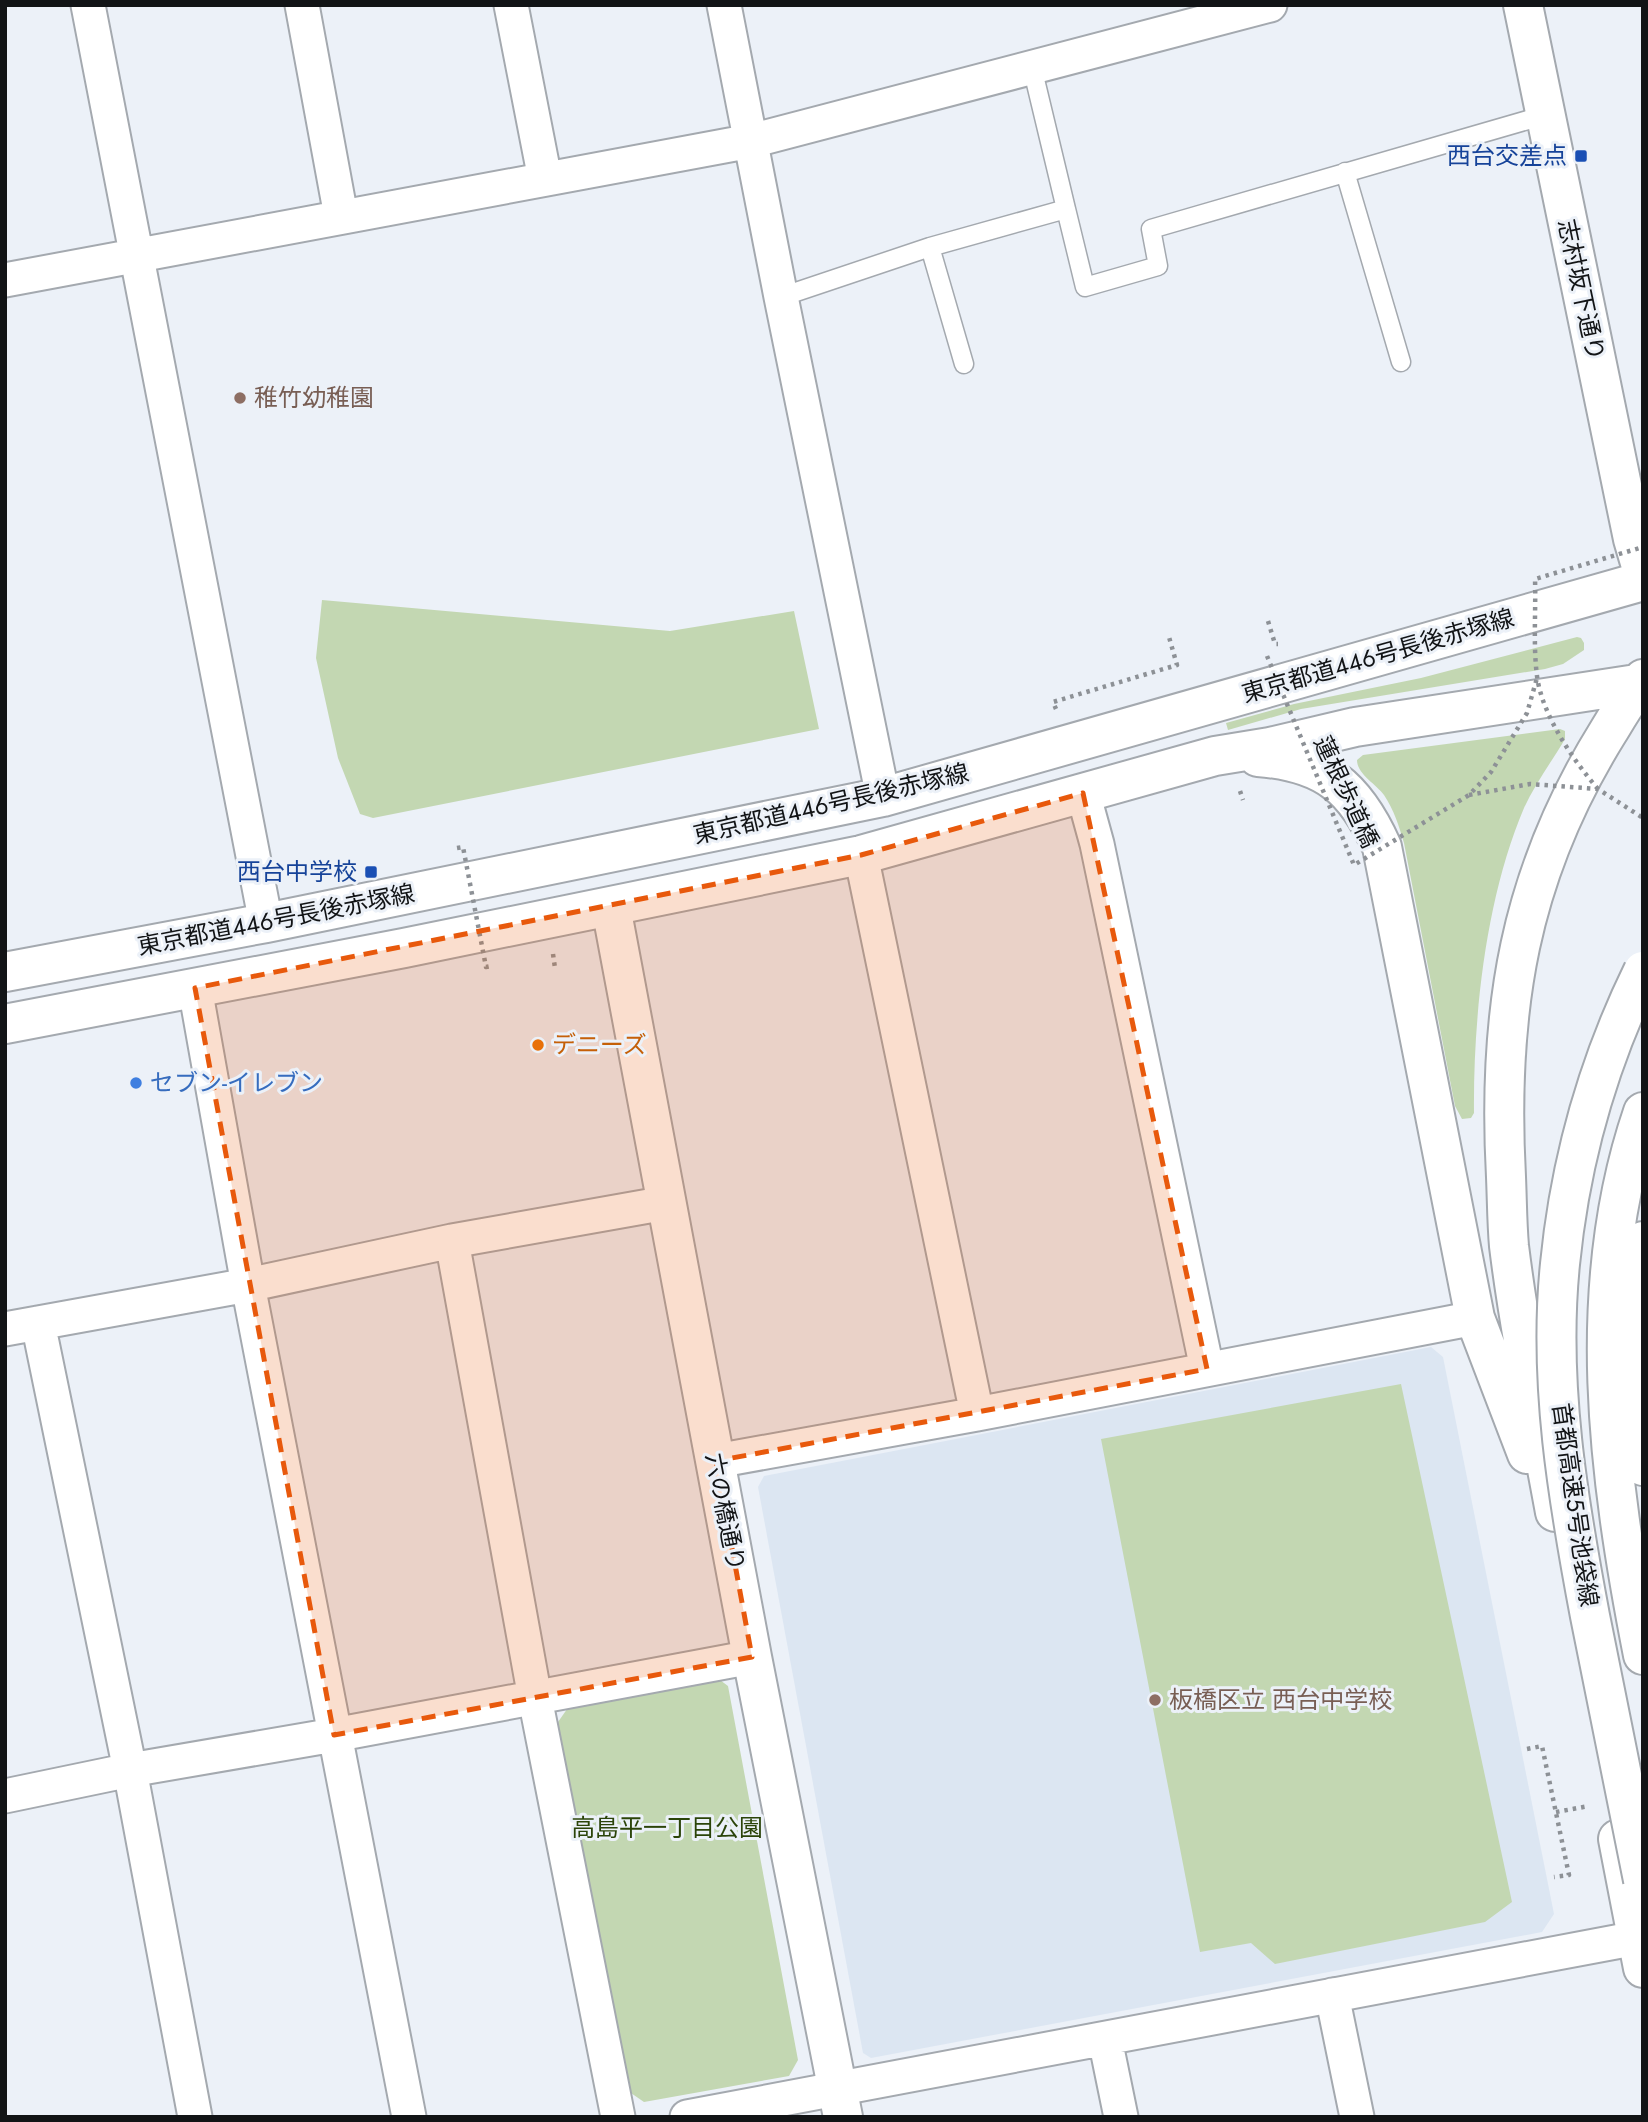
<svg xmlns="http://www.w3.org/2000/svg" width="1648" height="2122" viewBox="0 0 1648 2122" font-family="Jost,'Noto Sans JP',sans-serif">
  <rect width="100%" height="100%" fill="#ecf1f8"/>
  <path fill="#dce6f2" d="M1431,1347L1443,1357L1554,1914L1542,1932L871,2058L863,2053L758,1487L764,1476Z"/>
  <path fill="#c3d7b2" d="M322,600L670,631L794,611L819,729L373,818L360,814L338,758L316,658Z
    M1577,637L1581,638L1584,643V650L1563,664L1545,669L1301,709L1228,730L1226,723L1294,704L1421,678Z
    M1560,729L1565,731V739C1552,761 1535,784 1524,808C1486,897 1473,1016 1474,1113L1471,1118L1462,1119L1455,1106L1404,843C1399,826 1394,810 1384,795C1376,784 1357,774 1357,760L1363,755Z
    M1401,1384L1512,1902L1485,1922L1275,1964L1251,1943L1200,1952L1101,1439Z
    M716,1677L728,1686L798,2060L789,2076L644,2102L628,2091L558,1722L572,1702Z"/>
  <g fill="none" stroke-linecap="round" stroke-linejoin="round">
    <defs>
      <path id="service" d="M1032,67L1066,209
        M1345,172L1401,362
        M930,247L964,364
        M781,297L930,247L1066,209L1085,287L1158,266L1151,229L1545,115"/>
      <path id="minor" d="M88,5L266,923
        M302,5L341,216
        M511,5L545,179
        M724,5L781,297L883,797
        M5,280L751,141L1270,5
        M1083,793L1097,844L1207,1369
        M861,855L977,1414
        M195,988L248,1285L409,2117
        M452,1241L535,1698L618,2117
        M38,1323L130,1770L195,2117
        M5,1329L248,1285L452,1241L666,1203
        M716,1461L977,1414L1475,1318
        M5,1796L130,1770L334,1735L752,1657
        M1332,1995L1357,2117
        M1105,2039L1121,2117
        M687,2117L1637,1938"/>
      <path id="tertiary" d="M1523,5L1633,539L1643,573
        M611,907L752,1657L843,2117"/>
      <path id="secondary" d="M1258,757C1325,762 1355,787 1382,847L1475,1318L1527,1454
        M5,972L266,923L883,797L1643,581
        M5,1024L404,948L861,855L1215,756L1270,747L1355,727L1643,683
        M1643,1241C1630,1316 1636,1391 1643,1466
        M1555,1512C1539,1424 1520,1335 1509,1246C1507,1223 1507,1200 1506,1177C1497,1011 1519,875 1608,732C1619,714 1630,695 1643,679
        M1618,1839L1643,1968"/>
      <path id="motorway" d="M1643,1112C1583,1287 1608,1477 1643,1655"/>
    </defs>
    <use href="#service" stroke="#a4a9af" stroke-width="21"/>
    <use href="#minor" stroke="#a4a9af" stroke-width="37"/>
    <use href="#tertiary" stroke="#a4a9af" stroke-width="42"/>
    <use href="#secondary" stroke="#a4a9af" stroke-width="42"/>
    <use href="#motorway" stroke="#a4a9af" stroke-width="42"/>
    <path stroke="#8d9196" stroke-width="4.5" stroke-dasharray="3.5 5" stroke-linecap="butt" d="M1268,621L1275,644H1278
      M1056,709L1053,702L1177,665L1169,637
      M1240,791L1243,800
      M553,954L555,968
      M1527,1749L1542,1746L1569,1875L1554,1877"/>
    <use href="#service" stroke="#fff" stroke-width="18"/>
    <use href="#minor" stroke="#fff" stroke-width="33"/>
    <use href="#tertiary" stroke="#fff" stroke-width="38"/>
    <use href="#secondary" stroke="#fff" stroke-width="38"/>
    <use href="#motorway" stroke="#fff" stroke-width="38"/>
    <defs>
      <path id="motorway-bridge" d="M1643,971C1598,1063 1570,1163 1560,1264C1548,1382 1568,1500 1590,1616C1607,1704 1625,1792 1643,1880"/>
    </defs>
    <use href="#motorway-bridge" stroke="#a4a9af" stroke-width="42" stroke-linecap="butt"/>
    <path stroke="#8d9196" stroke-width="4.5" stroke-dasharray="3.5 5" stroke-linecap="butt" d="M1267,656L1354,865L1469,795L1491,772L1527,713L1537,678
      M1598,789C1573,760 1542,715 1537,676C1533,645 1536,611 1535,579L1643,547
      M1469,795L1530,784L1598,789L1643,818
      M457,848L463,847L486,967L491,966
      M1556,1812L1589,1806"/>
    <use href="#motorway-bridge" stroke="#fff" stroke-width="38"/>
  </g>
  <path fill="#e8590c" fill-opacity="0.2" stroke="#e8590c" stroke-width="5" stroke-dasharray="14 9" stroke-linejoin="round" d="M1083,793L1207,1369L716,1461L752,1657L334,1735L195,988L861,855Z"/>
  <g fill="#1a4fb4" stroke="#ecf1f8" stroke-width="2.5">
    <rect x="1574" y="149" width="14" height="14" rx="3.5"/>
    <rect x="364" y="865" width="14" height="14" rx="3.5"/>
  </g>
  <g fill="#8d6e63" stroke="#ecf1f8" stroke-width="2.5">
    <circle cx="240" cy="398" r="7"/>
    <circle cx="1155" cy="1700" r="7"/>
  </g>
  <circle fill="#e8710a" stroke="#ecf1f8" stroke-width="2.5" cx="538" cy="1045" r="7"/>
  <circle fill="#3f7fe0" stroke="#ecf1f8" stroke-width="2.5" cx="136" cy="1083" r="7"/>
  <g text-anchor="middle" stroke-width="6" stroke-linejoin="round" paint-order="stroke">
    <g font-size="24" fill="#164399" stroke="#ecf1f8" text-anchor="end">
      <text x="1567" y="164">西台交差点</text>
      <text x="357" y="880">西台中学校</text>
    </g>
    <g font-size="24" fill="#121416" stroke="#ecf1f8">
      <text transform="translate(1581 290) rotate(78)" y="8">志村坂下通り</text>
      <text transform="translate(1378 656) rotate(-16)" y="8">東京都道446号長後赤塚線</text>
      <text transform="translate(1346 792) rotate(65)" y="8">蓮根歩道橋</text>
      <text transform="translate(831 804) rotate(-13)" y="8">東京都道446号長後赤塚線</text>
      <text transform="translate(276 920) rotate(-11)" y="8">東京都道446号長後赤塚線</text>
      <text transform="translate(1575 1505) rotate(82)" y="8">首都高速5号池袋線</text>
      <text transform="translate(725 1512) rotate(79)" y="8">六の橋通り</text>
    </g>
    <g font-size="24" fill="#785e54" stroke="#ecf1f8" text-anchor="start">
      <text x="254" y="406">稚竹幼稚園</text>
      <text x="1169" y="1708">板橋区立 西台中学校</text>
    </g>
    <g font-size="24" fill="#c56008" stroke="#ecf1f8" text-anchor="start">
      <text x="552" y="1053">デニーズ</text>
    </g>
    <g font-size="24" fill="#366cbe" stroke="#ecf1f8" text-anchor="start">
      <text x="150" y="1091">セブン-イレブン</text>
    </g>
    <g font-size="24" fill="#2b4409" stroke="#ecf1f8">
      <text x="667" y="1836">高島平一丁目公園</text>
    </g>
  </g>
  <rect width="1648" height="2122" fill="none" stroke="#121416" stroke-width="14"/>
</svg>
